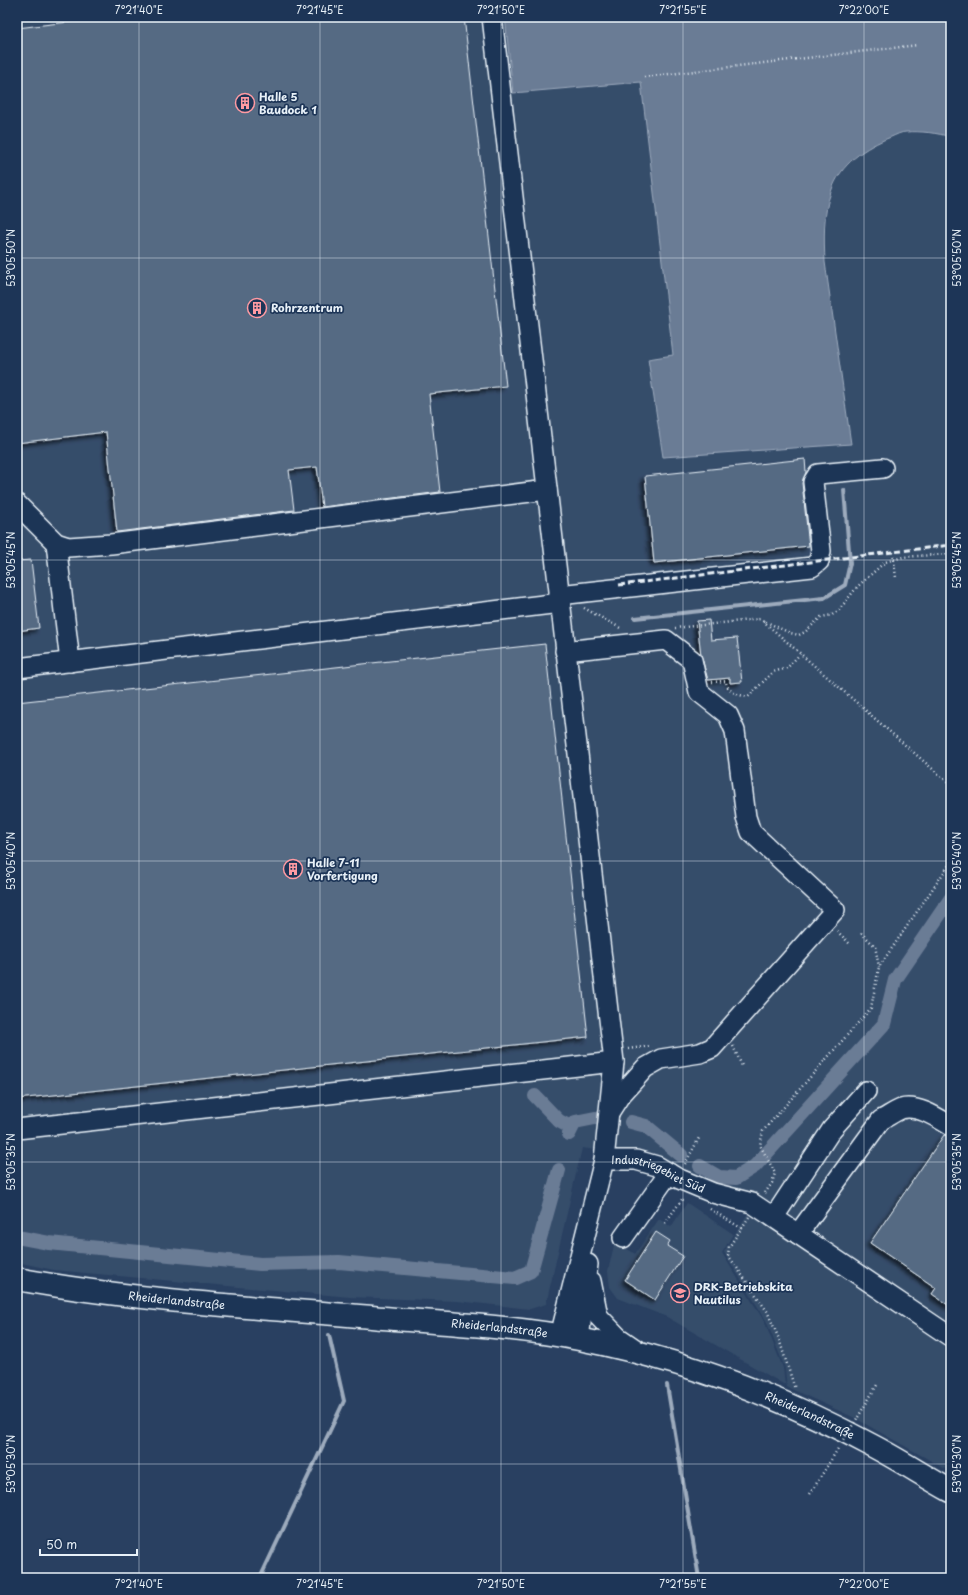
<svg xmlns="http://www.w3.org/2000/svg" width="968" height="1595" viewBox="0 0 968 1595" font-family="'Playpen Sans',sans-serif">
  <defs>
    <filter id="shadow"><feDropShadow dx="-3.5" dy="3.5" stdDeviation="2" flood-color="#0009"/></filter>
  </defs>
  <rect width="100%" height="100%" fill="#294061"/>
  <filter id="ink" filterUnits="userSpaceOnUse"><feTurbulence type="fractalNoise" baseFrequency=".025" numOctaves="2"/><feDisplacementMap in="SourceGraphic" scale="8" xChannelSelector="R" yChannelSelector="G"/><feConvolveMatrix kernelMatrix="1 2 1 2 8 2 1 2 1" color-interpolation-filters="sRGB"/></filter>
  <g filter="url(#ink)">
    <path fill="#364d6b" d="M17,17H509L505,18L513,93L641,82L673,356L648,360L663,457L851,444L825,262L824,238L830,194L836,179L853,158L875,143L904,132L943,135L951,137V1472L853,1417L787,1387L785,1368L766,1320L724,1252L758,1197L714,1188L660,1159L582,1148L546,1304L530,1309L457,1301L350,1297L54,1270L17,1262Z
      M687,1203L733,1234L722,1253L764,1321L783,1368L785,1385L667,1317L618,1298L610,1287L608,1271L615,1241L635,1254L659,1219L671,1227Z"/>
    <path fill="#6b7c95" stroke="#9dabbd" d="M505,17H951V137C938,133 920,131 906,132C901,132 896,135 891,137C865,147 840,164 831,192C823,214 824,239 825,262L851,444L663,457L648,359L673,355L641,82L513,93Z"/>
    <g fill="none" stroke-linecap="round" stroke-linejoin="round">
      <path stroke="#9dabbd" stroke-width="4" d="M635,618L824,598L845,585L850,563L844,490
        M667,1385L699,1578
        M260,1578L344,1401L329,1335"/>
      <path stroke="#6b7c95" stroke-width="14" d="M535,1096L559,1121L572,1128
        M631,1122L646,1126L681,1155
        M569,1134L575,1122L595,1118
        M700,1166L719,1177L736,1178L755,1166L884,1024L895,980L951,898
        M17,1237L49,1243L260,1264L339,1262L515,1278L531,1271L559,1170"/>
    </g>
    <path fill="#556a83" stroke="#e8f1f8" filter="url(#shadow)" d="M112,17H464L506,386L429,394L440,492L322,507L317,467L289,470L294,510L117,532L106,432L17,443V28Z
      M805,459L806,472L802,483L809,546L654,563L645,476Z
      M31,560L39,628L17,631V561Z
      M709,620L711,640L737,638L742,682L730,683V678L708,680L701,655L697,621Z
      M545,644L588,1037L17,1099V702Z
      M944,1135L951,1137V1307L932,1294L936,1288L870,1243Z
      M656,1232L670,1241L667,1246L683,1256L655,1300L625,1280Z"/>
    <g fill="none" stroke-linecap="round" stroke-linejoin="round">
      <defs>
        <g id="minor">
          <path d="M492,17L614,1062L604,1160L560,1336"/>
          <path d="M17,504L56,543L68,547L111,544L547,490"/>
          <path d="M56,543L70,662"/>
          <path d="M559,595L812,567L819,561L821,551L813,482L818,474L883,468"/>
          <path d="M565,651L666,640L692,660L699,692L728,715L735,731L746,817L751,832L835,910L712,1048L700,1053L661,1059L645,1068L619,1097L610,1111"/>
          <path d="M17,668L560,603"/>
          <path d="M17,1129L614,1062"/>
          <path id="s1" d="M604,1160H636L657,1166L677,1178L713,1193L752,1203L951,1337"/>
          <path d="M774,1217L832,1129L866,1091"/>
          <path d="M798,1234L881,1120C887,1117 894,1112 901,1109C917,1104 938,1118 951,1126"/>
          <path d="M623,1238L669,1173"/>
          <path d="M591,1281L598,1316L618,1337L637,1350"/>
          <path d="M579,1339L588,1264"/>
        </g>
        <g id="major">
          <path id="s2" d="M17,1279C142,1302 269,1308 395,1319C457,1324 518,1327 579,1339C681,1359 780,1396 871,1445C898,1459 924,1476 951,1491"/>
        </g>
      </defs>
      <use href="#minor" stroke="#e8f1f8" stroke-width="22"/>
      <use href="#major" stroke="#e8f1f8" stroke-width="25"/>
      <path stroke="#e8f1f8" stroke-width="2.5" stroke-dasharray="1 3" stroke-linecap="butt" d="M644,77L918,45
        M893,552L896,578
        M584,608L622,629
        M763,621L951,785
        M675,628L760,619L790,633L799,635L805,632L821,617L832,615L839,610L857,587L885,562L903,557L951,554
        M712,682L726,681C727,692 738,695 748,697L773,672L787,668L800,654
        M837,931L851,945
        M861,933L875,946L879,967
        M733,1046L742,1066
        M628,1049L651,1046
        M685,1164L699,1138
        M765,1193L772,1183L775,1173L760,1145L763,1131L871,1008L879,967L951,862
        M710,1209L741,1228
        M749,1217L729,1247L728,1255L767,1311L779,1339L795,1389
        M665,1223L683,1198
        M858,1417L877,1385
        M810,1494L839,1447"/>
      <use href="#minor" stroke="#1d3557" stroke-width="19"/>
      <use href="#major" stroke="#1d3557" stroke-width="22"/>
      <path stroke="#e8f1f8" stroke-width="3" stroke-dasharray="6 3" stroke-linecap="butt" d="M619,585L951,545"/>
      <path stroke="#e8f1f8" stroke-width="2.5" stroke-dasharray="1 3" stroke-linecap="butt" d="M841,1443L858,1417"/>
    </g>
  </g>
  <path fill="none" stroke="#e8f1f8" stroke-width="1" stroke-opacity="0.45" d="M139,17V1578M320,17V1578M501,17V1578M683,17V1578M864,17V1578M17,258H951M17,560H951M17,861H951M17,1162H951M17,1464H951"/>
  <defs>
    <symbol id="building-ring" viewBox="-11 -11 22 22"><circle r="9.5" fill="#1d3557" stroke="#ff9aa2" stroke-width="1.5"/><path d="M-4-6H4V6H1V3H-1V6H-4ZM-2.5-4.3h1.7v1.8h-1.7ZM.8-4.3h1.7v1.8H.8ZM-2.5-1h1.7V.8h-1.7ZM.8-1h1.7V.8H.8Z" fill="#ff9aa2"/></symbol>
    <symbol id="school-ring" viewBox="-11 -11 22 22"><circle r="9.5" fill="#1d3557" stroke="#ff9aa2" stroke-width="1.5"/><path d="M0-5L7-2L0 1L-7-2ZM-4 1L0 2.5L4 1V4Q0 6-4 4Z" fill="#ff9aa2"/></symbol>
  </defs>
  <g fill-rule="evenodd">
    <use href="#building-ring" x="234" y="92" width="22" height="22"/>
    <use href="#building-ring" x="246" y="297" width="22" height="22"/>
    <use href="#building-ring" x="282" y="858" width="22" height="22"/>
    <use href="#school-ring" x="669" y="1282" width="22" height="22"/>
  </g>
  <g text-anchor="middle" stroke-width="3.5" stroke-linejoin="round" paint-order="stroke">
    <g font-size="11" font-weight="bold" fill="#e8f1f8" stroke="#1d3557" text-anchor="start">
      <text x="259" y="101">Halle 5<tspan x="259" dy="13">Baudock 1</tspan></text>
      <text x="271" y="312">Rohrzentrum</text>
      <text x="307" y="867">Halle 7-11<tspan x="307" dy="13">Vorfertigung</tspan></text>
      <text x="694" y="1291">DRK-Betriebskita<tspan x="694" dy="13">Nautilus</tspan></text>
    </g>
    <g font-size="11" fill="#e8f1f8" stroke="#1d3557">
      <text dy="4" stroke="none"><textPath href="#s1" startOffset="57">Industriegebiet Süd</textPath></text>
      <text dy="4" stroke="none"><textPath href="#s2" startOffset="161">Rheiderlandstraße</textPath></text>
      <text dy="4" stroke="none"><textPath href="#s2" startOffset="485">Rheiderlandstraße</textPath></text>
      <text dy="4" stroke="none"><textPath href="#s2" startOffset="809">Rheiderlandstraße</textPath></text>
    </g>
  </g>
  <rect width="968" height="1595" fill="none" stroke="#1d3557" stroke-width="44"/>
  <path d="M40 1549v6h97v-6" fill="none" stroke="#e8f1f8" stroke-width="2"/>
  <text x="46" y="1549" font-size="12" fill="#e8f1f8" stroke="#1d3557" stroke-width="3" paint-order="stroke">50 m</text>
  <rect x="22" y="22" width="924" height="1551" fill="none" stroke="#e8f1f8" stroke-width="1.5"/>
  <g font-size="10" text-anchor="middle" fill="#e8f1f8">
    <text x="139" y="14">7°21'40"E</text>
    <text x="320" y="14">7°21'45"E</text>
    <text x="501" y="14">7°21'50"E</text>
    <text x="683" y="14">7°21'55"E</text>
    <text x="864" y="14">7°22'00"E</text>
    <text transform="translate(11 258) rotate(-90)" y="4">53°05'50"N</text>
    <text transform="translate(957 258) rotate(-90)" y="4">53°05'50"N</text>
    <text transform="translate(11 560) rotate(-90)" y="4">53°05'45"N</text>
    <text transform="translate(957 560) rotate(-90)" y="4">53°05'45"N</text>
    <text transform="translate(11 861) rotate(-90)" y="4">53°05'40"N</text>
    <text transform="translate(957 861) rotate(-90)" y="4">53°05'40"N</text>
    <text transform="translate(11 1162) rotate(-90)" y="4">53°05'35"N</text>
    <text transform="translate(957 1162) rotate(-90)" y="4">53°05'35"N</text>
    <text transform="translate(11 1464) rotate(-90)" y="4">53°05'30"N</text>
    <text transform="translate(957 1464) rotate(-90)" y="4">53°05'30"N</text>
    <text x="139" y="1588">7°21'40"E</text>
    <text x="320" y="1588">7°21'45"E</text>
    <text x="501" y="1588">7°21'50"E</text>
    <text x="683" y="1588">7°21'55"E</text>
    <text x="864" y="1588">7°22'00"E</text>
  </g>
</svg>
